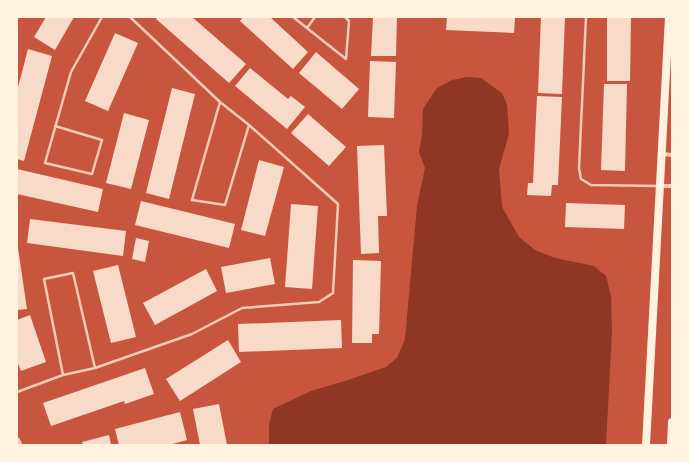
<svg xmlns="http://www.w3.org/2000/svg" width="689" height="462" viewBox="0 0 689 462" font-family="'DejaVu Sans',sans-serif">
  <rect width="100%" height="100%" fill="#c8553d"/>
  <path fill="#8f3625" d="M467,77L481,78L502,93L507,105L509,134L499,169L502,207L519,237L535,250L555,258L594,266L606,276L611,296L612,331L606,445H269V424L273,409L311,391L348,380L386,367L397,358L405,339L417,206L425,168L419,152L422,135L423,109L437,88L452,80Z"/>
  <path fill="#f7dbc8" d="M46,17H74L55,50L34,37Z
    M158,17H192L246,64L229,83L156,19Z
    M243,17H270L308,52L293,69L240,21Z
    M373,17H397L396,56H371Z
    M447,17H515L514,33L446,30Z
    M541,17H565L562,94L538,93Z
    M607,17H631L630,81H607Z
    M115,33L138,43L108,111L85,101Z
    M28,49L52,56L24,161L17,159V91Z
    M316,52L359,89L342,109L299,73Z
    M370,61L396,62L394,118L368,117Z
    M250,68L288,99L291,96L305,107L287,129L235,86Z
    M604,84H627L625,171L601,170Z
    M172,88L195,94L169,199L146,193Z
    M537,96L562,97L558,185H552L551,196L527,195L528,183H533Z
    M124,113L149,120L131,189L106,183Z
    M308,114L346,147L329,166L291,133Z
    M384,145L387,216H378L379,253L361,254L357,146Z
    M259,160L284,167L265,236L241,230Z
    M17,169L103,189L98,212L17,194Z
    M141,201L235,224L229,248L135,225Z
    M566,203L625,205L624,229L565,227Z
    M291,204L318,206L312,289L285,287Z
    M30,219L126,231L123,256L27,243Z
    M136,238L149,241L145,262L132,259Z
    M17,241L27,309L17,310Z
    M270,258L275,284L226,293L221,267Z
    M353,260L381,261L379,334H372V343H352Z
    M118,265L136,337L111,343L93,271Z
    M206,269L217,291L155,325L143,303Z
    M30,315L46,362L21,371L17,361V320Z
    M341,320L342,348L239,352L238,324Z
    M228,340L241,362L180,401L166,379Z
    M145,368L154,394L125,404L124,401L51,426L43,403Z
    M219,404L227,445H200L193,409Z
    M180,412L187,440L169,445H119L115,429Z
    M109,435L111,445H83L82,442Z"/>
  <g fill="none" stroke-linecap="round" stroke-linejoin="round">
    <path stroke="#f1ccb7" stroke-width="2.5" d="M293,17L346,59L349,21L345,17
      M586,17L579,168L581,179L591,185L659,186
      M307,28L315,17
      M220,102L192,200L225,205L249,125
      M55,126L102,140L92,174L45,163L71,72L102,17
      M63,375L44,279L73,273L95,368
      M17,392L63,375L95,368L192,334L242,308L319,302L333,293L338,204L249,125L220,102L130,17"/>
    <path stroke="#f1ccb7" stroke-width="4" d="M662,154L672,155
      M660,186H672"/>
    <path stroke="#f1ccb7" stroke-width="7" d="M17,441L19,445"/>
    <path stroke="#fff3e0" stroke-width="8" d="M646,445L669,17
      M671,445L672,422"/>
  </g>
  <rect width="689" height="462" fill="none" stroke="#fff3e0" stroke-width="36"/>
</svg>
